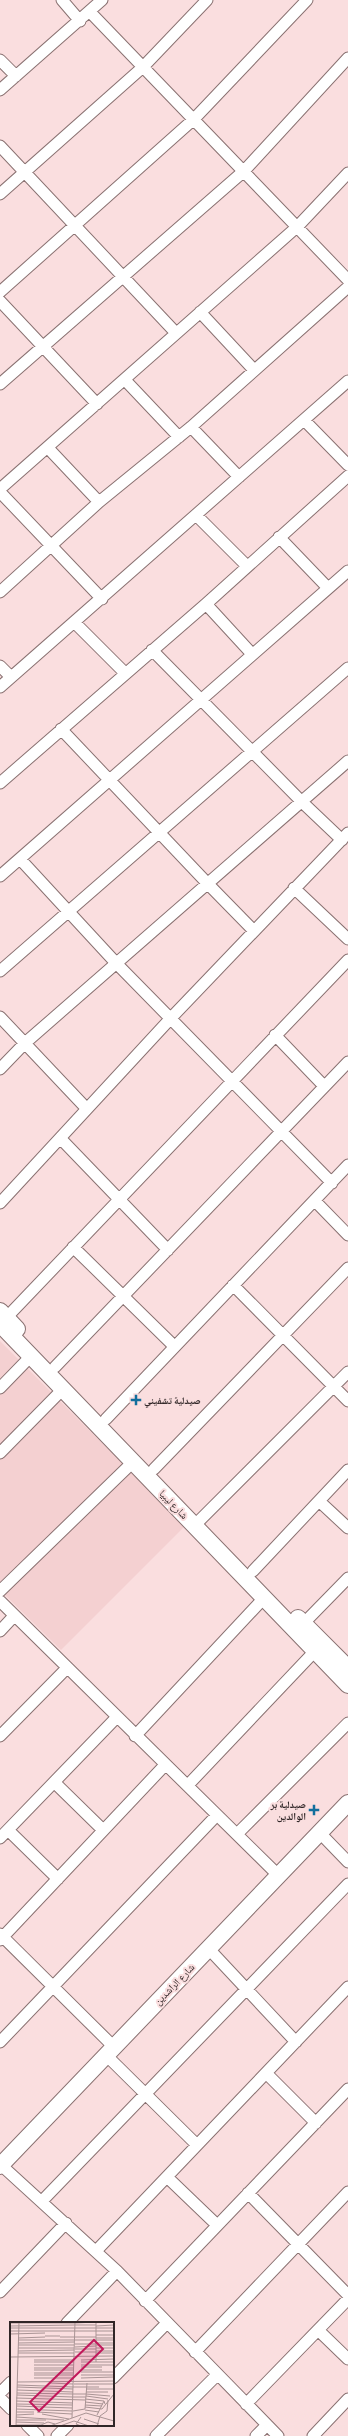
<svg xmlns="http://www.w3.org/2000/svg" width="348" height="2436" viewBox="0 0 348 2436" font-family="Manrope,'Noto Naskh Arabic',sans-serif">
  <rect width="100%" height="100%" fill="#fadedf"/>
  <path fill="#f4d0d1" d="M0,1341L185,1526L61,1650L0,1590Z"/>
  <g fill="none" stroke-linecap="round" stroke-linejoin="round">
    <defs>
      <path id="street" d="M62,0L80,21
        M90,12L348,280
        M0,60L16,76
        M0,90L102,0
        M0,146L176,333
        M0,194L143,67L207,0
        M0,292L194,119L307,0
        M0,301L97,404
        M200,312L254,370
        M125,380L179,437
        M0,384L244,171L348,58
        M304,420L348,465
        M191,427L239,477
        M48,448L99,502
        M0,489L298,226L348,173
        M0,492L102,599
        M196,515L247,566
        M279,537L328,588
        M0,592L99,502L191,427L348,287
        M206,604L252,654
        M75,623L125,673
        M152,650L302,802L342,840
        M0,666L11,677
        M0,687L348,381
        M61,729L208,884L254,931
        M0,783L206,604L348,476
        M20,859L116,963L332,1183
        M0,876L348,571
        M294,888L348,939
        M0,971L348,668
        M0,1017L87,1109
        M275,1035L324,1086
        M0,1069L25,1043L348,761
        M61,1139L168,1250
        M315,1201L348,1235
        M0,1203L171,1018L348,833
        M73,1247L174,1346
        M233,1285L348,1401
        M7,1317L348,960
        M55,1367L348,1062
        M0,1388L32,1355
        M106,1419L348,1165
        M0,1453L63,1389
        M154,1469L348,1268
        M319,1501L348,1528
        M194,1526L348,1372
        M253,1571L348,1470
        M0,1591L133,1462
        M0,1601L278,1875
        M304,1623L348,1578
        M0,1631L14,1616
        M0,1736L67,1668
        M135,1736L264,1598
        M54,1782L103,1830
        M188,1785L315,1651
        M8,1830L58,1879
        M319,1832L348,1862
        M237,1834L348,1723
        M0,1838L116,1718
        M0,1934L114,2047
        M0,1940L165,1765
        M208,1948L296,2042
        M0,2042L217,1815
        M106,2055L197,2145
        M266,2073L316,2123
        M0,2164L117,2271L278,2436
        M167,2177L217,2225
        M248,2193L348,2295
        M42,2201L348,1884
        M96,2251L348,1987
        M0,2292L66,2223
        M145,2301L348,2089
        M67,2323L117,2271
        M318,2330L348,2359
        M195,2352L348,2192
        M113,2378L167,2323
        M0,2393L11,2382
        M0,2398L11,2409
        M246,2404L348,2299
        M27,2425L38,2436
        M57,2436L68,2425
        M156,2436L217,2375
        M256,2436L267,2425
        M313,2436L348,2399"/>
      <path id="secondary" d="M0,1311L17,1329
        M0,1324L348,1685
        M298,1618L348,1668
        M0,2166L348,1803"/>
    </defs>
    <use href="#street" stroke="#897171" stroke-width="13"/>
    <use href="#secondary" stroke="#897171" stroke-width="18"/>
    <use href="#street" stroke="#fff" stroke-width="11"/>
    <use href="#secondary" stroke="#fff" stroke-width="16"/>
  </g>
  <g fill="#126f9d" stroke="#fadedf" stroke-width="1.5">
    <path d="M134 1394h4v4h4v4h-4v4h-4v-4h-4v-4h4z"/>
    <path d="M312 1804h4v4h4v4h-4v4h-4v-4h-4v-4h4z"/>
  </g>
  <g text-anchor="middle" stroke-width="4" stroke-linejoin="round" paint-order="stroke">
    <g font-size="10" font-weight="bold" fill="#302627" stroke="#fadedf" text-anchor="start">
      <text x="144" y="1404">صيدلية تشفيني</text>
      <text x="306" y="1808" text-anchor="end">صيدلية بر<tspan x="306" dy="12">الوالدين</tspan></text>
    </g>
    <g font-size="10" fill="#302627" stroke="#fadedf">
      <text transform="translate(174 1504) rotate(46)" y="4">شارع ليبيا</text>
      <text transform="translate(174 1984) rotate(-46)" y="4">شارع الراشدين</text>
    </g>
  </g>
  <g transform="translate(10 2322)">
    <rect width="104" height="104" fill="#fadedf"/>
    <path fill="none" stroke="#a99495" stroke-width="1" d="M0,1H65M65,1L86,0M65,3H86M0,4L65,3M86,4L104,3M0,6H104M0,9H104M0,12L35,11M86,13H104M35,14H50M50,15H65M65,15H86M8,16L35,15M86,16H104M8,18H65M65,18H86M86,18H104M8,21L64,20M86,21H104M65,22H86M8,23H64M86,23H104M65,25L86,24M8,26H64M86,26H104M65,27H86M8,29L64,28M86,29H104M65,30H86M8,31H64M86,31H104M0,35L104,34M24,38H64M71,38L104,37M24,40H64M71,40H104M86,40V0M24,43H64M71,43H104M71,45H92M24,46H64M24,48H64M71,48H92M71,50H104M24,51H64M24,53H63M71,53H104M24,56H63M71,56L104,55M7,60L104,59M40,61L63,62M64,62H104M7,63L63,65M7,65L63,67M63,65H89M76,67H104M7,68L63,70M76,70H98M7,71L63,72M63,72H76M76,72L100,74M7,73L63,75M76,74L98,77M63,75H76M6,76L75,78M75,77L94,79L95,82M6,79L63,81M75,80L93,82M6,82L62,83M75,83L92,84M6,84L62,86M75,85L92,87L104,72M6,87L62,89M75,87L77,61M75,88L89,90M63,89L75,87M6,90H24M27,90L62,92M32,92L59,97M6,93L24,92M87,93L94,79M6,95L54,98M71,95L66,102L71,104M62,96L65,0M74,97L89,102M6,98H36M6,100L34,101M6,103H31L38,100L45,102M6,104L9,0M40,104L76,91L104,99M50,104L64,99L79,104M87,104L90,94L97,89L98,78"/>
    <path fill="#c2185b" fill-opacity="0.15" stroke="#c2185b" stroke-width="2" d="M84,18L93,27L29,89L20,80Z"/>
    <rect width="104" height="104" fill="none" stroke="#302627" stroke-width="2"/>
  </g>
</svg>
